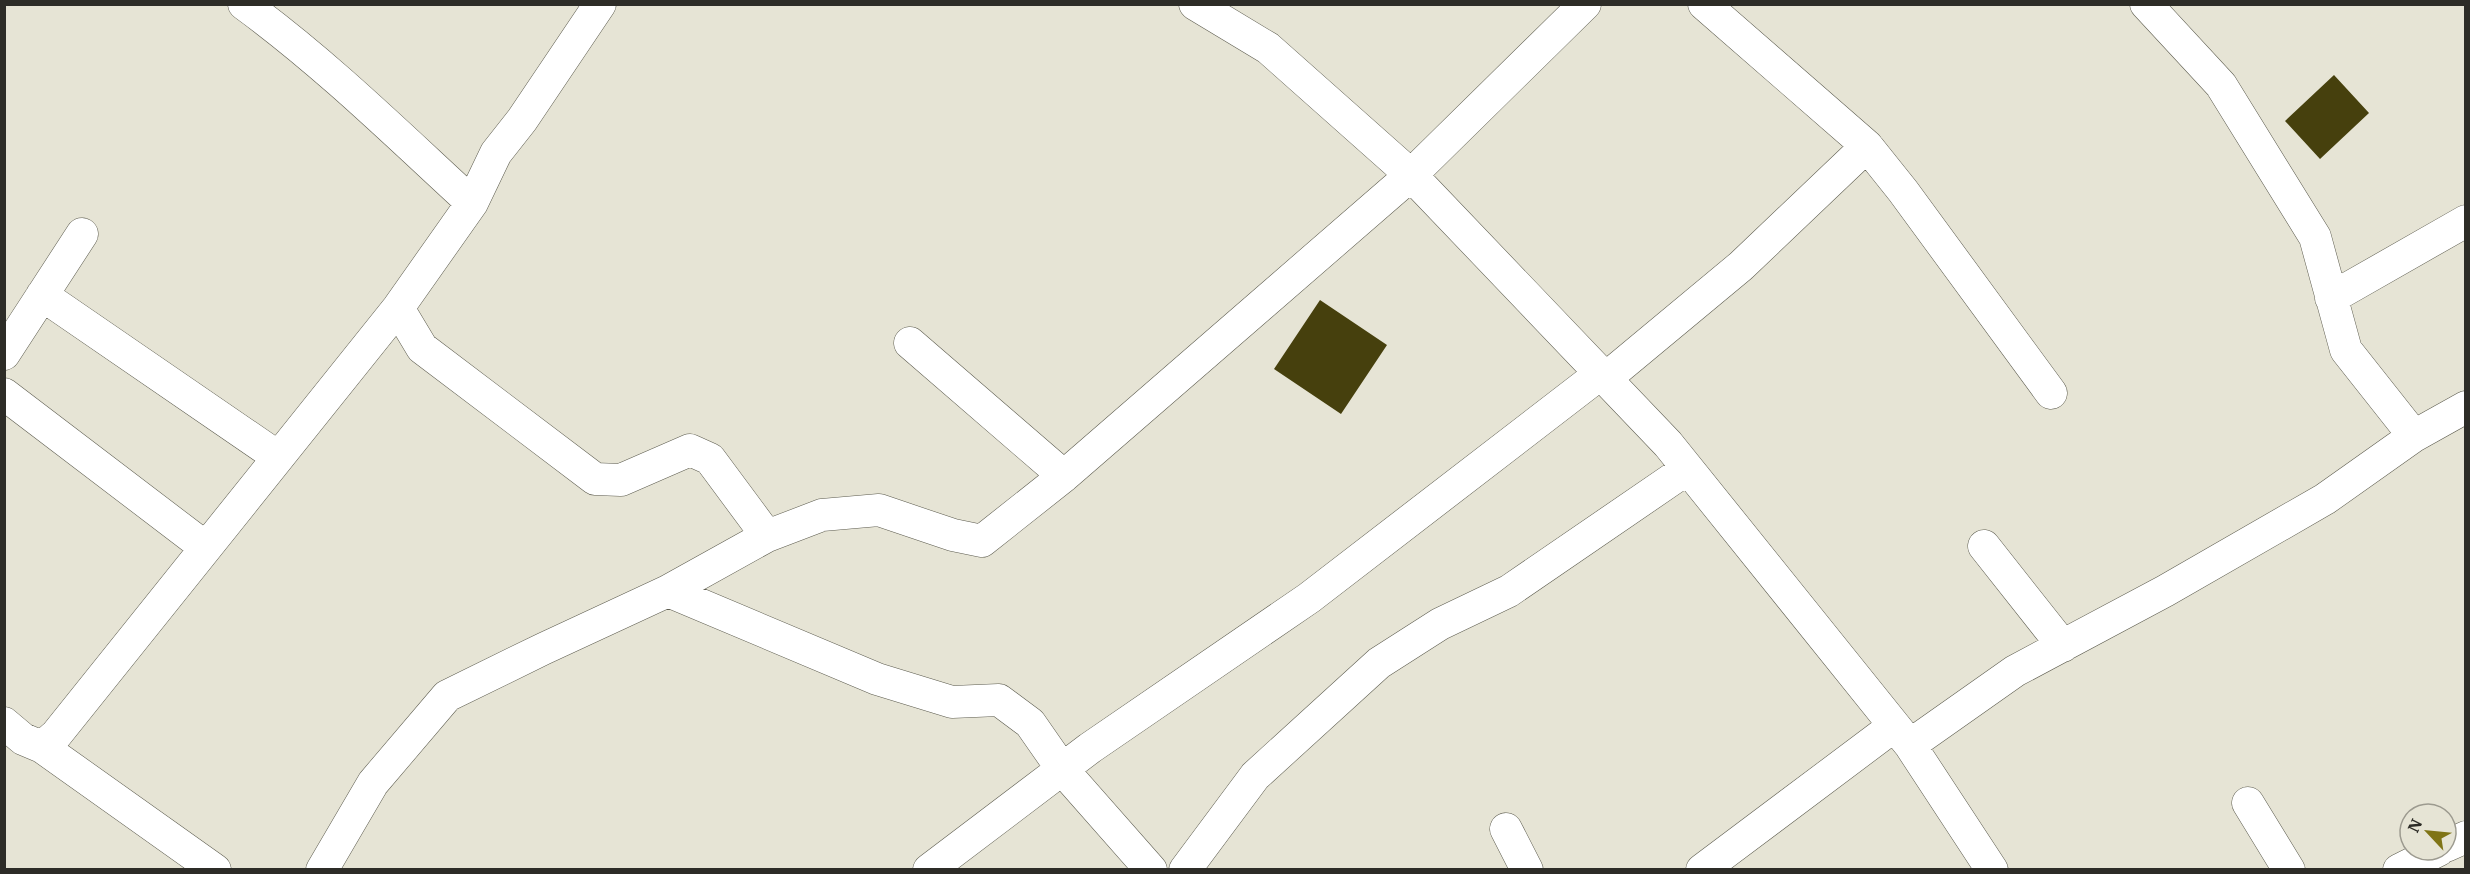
<svg xmlns="http://www.w3.org/2000/svg" width="2470" height="874" viewBox="0 0 2470 874" font-family="'IBM Plex Serif',serif">
  <rect width="100%" height="100%" fill="#e6e4d5"/>
  <path fill="#46400d" d="M2334,75L2369,113L2320,159L2285,121Z
    M1320,300L1387,345L1341,414L1274,369Z"/>
  <g fill="none" stroke-linecap="round" stroke-linejoin="round">
    <defs>
      <path id="street" d="M244,4C326,64 398,135 472,203
        M1195,4L1268,48L1411,175L1668,444L1910,745L1992,870
        M1704,4L1867,146L1903,191L2051,393
        M2146,4L2221,85L2315,237L2346,350L2414,436
        M42,295L278,457
        M2331,298L2466,221
        M398,308L422,348L595,479L621,480L690,450L710,459L767,536
        M910,343L1064,476
        M4,354L82,234
        M1605,379L1741,266L1867,146
        M4,394L205,547
        M1984,546L2063,646
        M668,591L877,679L952,702L999,700L1030,723L1062,769L1151,870
        M4,723L23,739L42,747L215,870
        M1910,745L2015,671L2165,591L2325,499L2414,436L2466,407
        M42,747L56,735L398,308L472,203L496,153L522,120L600,4
        M2248,803L2289,870
        M1506,829L1527,870
        M2446,846L2466,837
        M322,870L373,783L447,696L543,649L668,591L767,536L822,515L879,510L953,535L982,541L1064,476L1411,175L1585,4
        M929,870L1090,748L1309,598L1600,374
        M1185,870L1255,776L1379,663L1440,624L1509,591L1687,469
        M1702,870L1894,726
        M2399,870L2439,850"/>
    </defs>
    <use href="#street" stroke="#5d5c4f" stroke-width="33"/>
    <use href="#street" stroke="#fff" stroke-width="32"/>
  </g>
  <rect width="2470" height="874" fill="none" stroke="#2d2c27" stroke-width="12"/>
  <g transform="translate(2428 832) rotate(296)"><circle r="28" fill="#e6e4d5" stroke="#9c9a8f" stroke-width="1.5"/>
  <path d="M0-4.5L10 22L0 15L-10 22Z" fill="#7f7416"/>
  <text y="-9" font-size="16" font-weight="bold" text-anchor="middle" fill="#2d2c27">N</text>
  </g>
</svg>
